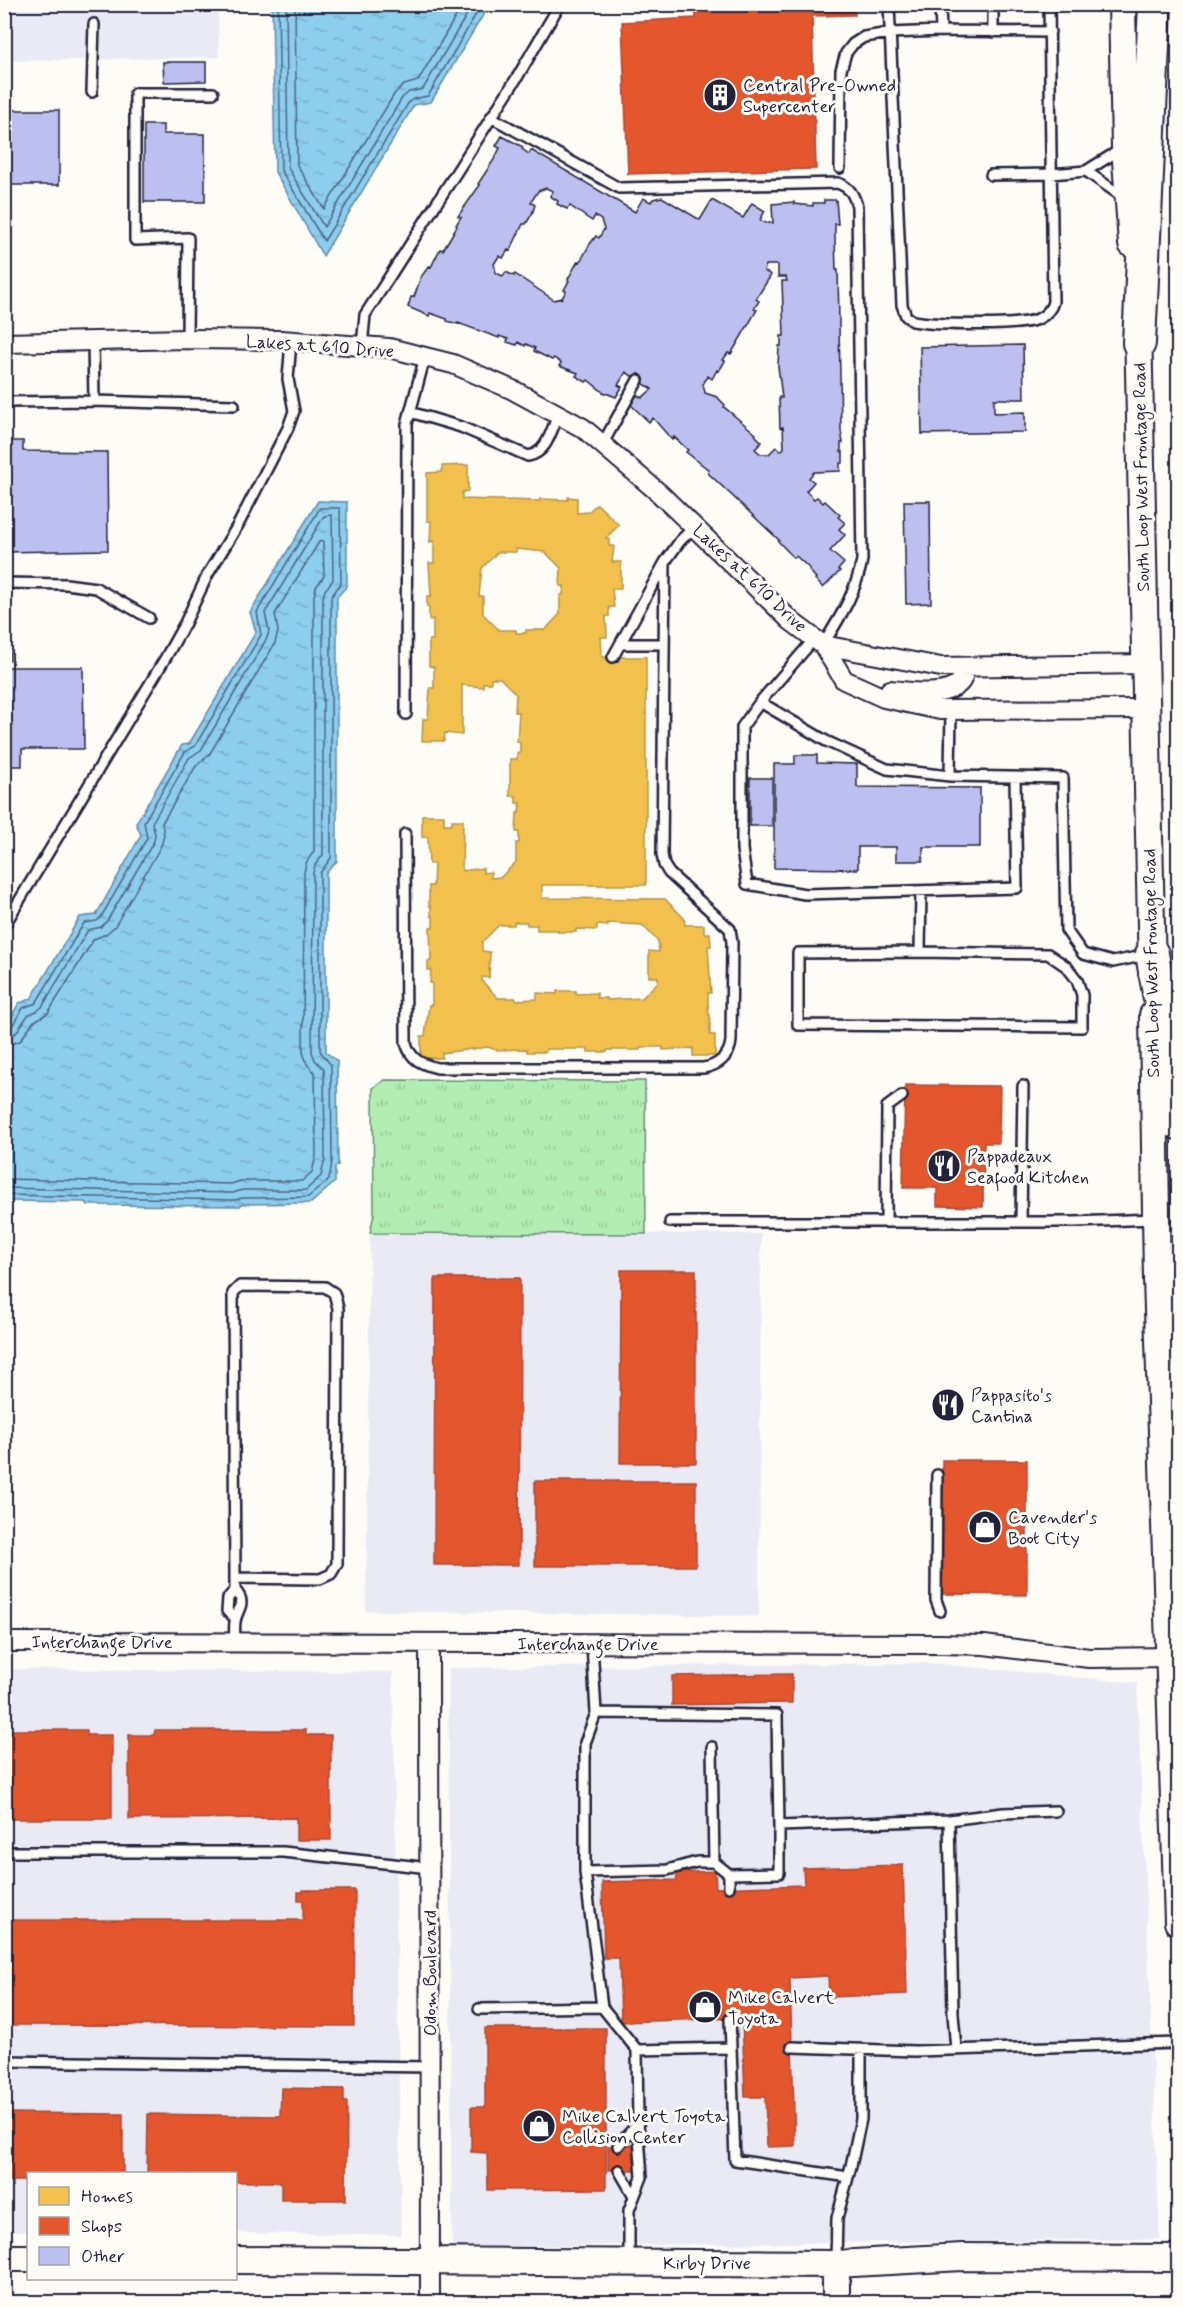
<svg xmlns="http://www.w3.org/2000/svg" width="1183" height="2307" viewBox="0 0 1183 2307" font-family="Mynerve,sans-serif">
  <defs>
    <pattern id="grass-tufts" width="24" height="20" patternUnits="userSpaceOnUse" patternTransform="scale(1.5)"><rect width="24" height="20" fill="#b2eeb3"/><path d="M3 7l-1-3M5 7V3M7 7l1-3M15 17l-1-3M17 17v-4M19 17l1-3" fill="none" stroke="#99cc9b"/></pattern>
    <pattern id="water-ripples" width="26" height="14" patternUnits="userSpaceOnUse" patternTransform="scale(1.5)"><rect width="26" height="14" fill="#8dcdee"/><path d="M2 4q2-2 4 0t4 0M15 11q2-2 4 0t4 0" fill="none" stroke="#79b0cd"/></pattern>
  </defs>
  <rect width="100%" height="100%" fill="#fdfcf7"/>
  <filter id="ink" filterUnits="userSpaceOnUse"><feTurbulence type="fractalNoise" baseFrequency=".0167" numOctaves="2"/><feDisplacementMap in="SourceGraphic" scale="12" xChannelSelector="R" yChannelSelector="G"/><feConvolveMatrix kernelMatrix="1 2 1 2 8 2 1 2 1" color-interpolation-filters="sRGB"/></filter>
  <g filter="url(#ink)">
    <path fill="#eaeaf5" d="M4,5H218L219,57L5,61Z
      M370,1233L761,1234L759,1616L366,1611Z
      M929,1663L1137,1683L1160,2239L452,2247L448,1668Z
      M5,1669L393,1672L401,2235L236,2233V2174H28V2231H5Z"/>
    <path fill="url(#grass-tufts)" stroke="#6a8877" stroke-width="1.5" d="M385,1080L645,1081L646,1234L370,1233L374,1214L373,1088Z"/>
    <path fill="url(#water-ripples)" stroke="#6289a6" stroke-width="1.5" d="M272,5H489L431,102L414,105L323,256L275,172Z
      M318,501L347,502V586L337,597V861L326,873V1052L337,1061L338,1165L335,1167V1182L311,1203L242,1204L240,1206L88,1205L86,1202L5,1201V1027L19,1003L31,999L80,917L96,915L141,835L136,823L182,745L189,744L256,632L250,612Z"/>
    <path fill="#f2c14e" stroke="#b49148" stroke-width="1.5" fill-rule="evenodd" d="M468,465V491L462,492V499L540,501V499L568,500V497L577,498V513L588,512L597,504L619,525L606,538L609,539V546H614L612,562H621V589H612L614,607H609V616H606L607,637H601L602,657H646V885H542V898L665,899L684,918L685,925H704V933H710L711,946H708L711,993H708V1003L709,1015H710V1035H715V1056H693V1048L663,1050V1047H640V1050H607V1052H588V1049H546V1052H527V1049L497,1050L487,1047L442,1053V1058H421V1036H425L429,1005H432V983H430L431,970H428V961H431L430,927H433V916H431V906H429V886H433L434,864H429L428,837H422V815H444V824H452V820H463L462,871L483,868V873L491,872V878L501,877L516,862V843H519V832H516L517,813H519L520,803H516V796H510V759H517V753H520V742H517L519,712H515L516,694L500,678H491V683H483V687L462,685V735L445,733L444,741H422L423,719H428L430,688H434V667L429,666V640H433V619L429,620V607H427V596H431L429,563H434V541L430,542L431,521H427V473L442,472V466ZM516,549L545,552L561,568L560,586H564L563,595H560V614L545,630H526V633H516V630H499L483,614V596H479L482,568L498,552H516ZM514,922H527V925H537V930H558V932H576V929L597,930V925L608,926V923L642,925L658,941L659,952L649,951V977H658V982L642,998L607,1000V998H597V993L576,994V991H557V994L537,993V999L516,1000L515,998H498L482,981V977L489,978L490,952L482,951V942L499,925H514Z"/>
    <path fill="#e4572e" stroke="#aa4732" stroke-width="1.5" d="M695,4H854L855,15L812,16L816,169L628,174L622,22L696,18Z
      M905,1085L1000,1086L999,1143H984L983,1207L937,1206V1188H903Z
      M621,1270H696V1463H620Z
      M435,1278H520L519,1565H434Z
      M942,1460H1027V1595L942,1594Z
      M535,1481H696V1566H535Z
      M792,1674V1703L672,1705V1676Z
      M4,1730H87V1735H112V1819H4Z
      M155,1730H306V1735H331V1840H296V1818L129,1819V1735H154Z
      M903,1865L907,1994L829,1997L828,1976L790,1978L795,2146L767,2147L765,2097H745L742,2018L621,2022L619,1958H604L602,1882L677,1880L676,1873L715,1871L716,1888L804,1885L803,1868Z
      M303,1890H355L354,2026L4,2025V1920H303V1900H298V1892H303Z
      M485,2028H606V2189L488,2190L487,2153L471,2152V2107H485Z
      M281,2088L344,2089V2102H347L346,2200H281V2182H236V2174H147L148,2114L280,2116Z
      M4,2113L123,2114V2174H28V2181H4Z
      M636,2145L637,2170H608V2146Z"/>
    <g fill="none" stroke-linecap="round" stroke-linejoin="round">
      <path stroke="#4d6683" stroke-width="1.5" d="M278,4L281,170L324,241L409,102L413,99L428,96L482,4
        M286,4L288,168L324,227L402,98L409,92L423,89L473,4
        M295,4L297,165L324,209L395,93L404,85L418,81L463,4
        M4,1029L12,1026L23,1008L36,1003L84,923L97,921L101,917L147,838L144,822L185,752L195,746L261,635L257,612L320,508H340L341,583L331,597V858L320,873V1051L331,1065L332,1161L329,1180L308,1197L242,1198L235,1200L4,1195
        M4,1037L16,1033L28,1015L37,1011L42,1007L88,930L101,927L107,921L154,841L155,834L152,823L189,758L201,750L267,638L269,631L265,613L324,516L332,515L333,580L325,590L323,597V855L315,865L313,873L312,1052L315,1060L324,1069L325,1159L321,1176L306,1190H242L233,1193L4,1188
        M4,1046L20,1041L33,1022L48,1013L94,939L106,934L115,926L161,846L164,835L162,823L196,766L209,755L275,643L278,631L275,614L319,542L323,541L324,576L316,587L314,596V851L306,863L304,873L303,1052L307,1064L315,1073L316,1156L312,1172L302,1181H241L231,1184L4,1179"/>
    </g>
    <path fill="#bebff1" stroke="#22223b" stroke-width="1.5" fill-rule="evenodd" d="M163,62H206V81L164,82Z
      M4,110H59V185H4Z
      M144,125H163V134H205V202H144Z
      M502,136L523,147L522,149L529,154L531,150L635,212L643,198L651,202L653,199L662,197L700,220L712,200L743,218L752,203L765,211L760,220L766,223H773L772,204L794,202V204L813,206V203H824V200H836L838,224H835V240L836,270H838L841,431L843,443H841V452H843V463H840V471L814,472L809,478L814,482L806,491L814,499L817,497L823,503L825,501L840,515L838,517L845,523L839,529L845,535L830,551L844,563L838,570L840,571L823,588L815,579L816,578L809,570L810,569L796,556L794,558L778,541L779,540L708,473L709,470L686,452L688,450L674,437L672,440L653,418L649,422L630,404L637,395L642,398L652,389L626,372L618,385L622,387L616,397L603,392L588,380L586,382L576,376L578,373L559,366L561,363L554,358L552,360L534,351L535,348L526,344L525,346L518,342L517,345L507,342L508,339L499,336V338L458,323V324L447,321V319L430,313L429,316L408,307L411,297H414L421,277L429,266L431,267L440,249L443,250L457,226L456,225L461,217L458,216L480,185L478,184L495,158L500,148L496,146ZM546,188L553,191L550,196L558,201L557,204L567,209L570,206L592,221L595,216L601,220L604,229L599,238L596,236L590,244L580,262L578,261L568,279L569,281L564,290L566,291L562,298L554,300L515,274L514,276L506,272L503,276L496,273L494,264L499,256L503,258L508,250L510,251L523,224H526L532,214L535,205L531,202L538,191ZM766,265H778V277H786L787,281H782L784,336H781V346H779L778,366L782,398L779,397L780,428L783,427L784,448L781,451L776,447L769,454H761L755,449L762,442L755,435L756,434L724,407L725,405L717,397L705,393L703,384L708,376L712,379L717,370L719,371L725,361L723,360L728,353L731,354L757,310L754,309L759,301L756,299L771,275L764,271Z
      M1023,345L1024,399H994V413L1025,412V432L922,434L920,347Z
      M4,441H23V451L107,452L108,550L4,552Z
      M904,501H930L931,603L906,604Z
      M4,640H10V660H4Z
      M4,667H83L84,749H22V766H4Z
      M795,755H817V763L857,764V787L980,788V847H923V861H896V847H858V869L774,868V764H795Z
      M750,778H772V826H750Z"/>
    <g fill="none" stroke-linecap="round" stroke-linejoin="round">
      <defs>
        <path id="service" d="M889,4L902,305L906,316L913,321C934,325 1020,327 1038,319C1046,315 1051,310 1053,302L1049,4
          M940,4L941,31
          M993,4V32
          M92,92L94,24
          M491,117L619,188L838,183C850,188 853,193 857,206L862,560C856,593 840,617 823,645
          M840,168L841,70L846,53L853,44L864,37L890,33L941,31L1050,32
          M1086,171L1123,197
          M991,175L1051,174L1086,171L1123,148
          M187,339L188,238L135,240V93H213
          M93,340L94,401L234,405
          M362,346L365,315L518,76L560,4
          M4,402L94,401
          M410,412L461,427L528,456C547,453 551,431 558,415
          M602,445L638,380
          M4,583L66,584L96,588L149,618
          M815,638L760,702L826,741L887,769L950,776
          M620,644H664
          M613,657L664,564
          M760,702L742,727V849L747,884L805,894L1017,888L1015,778
          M951,710L950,776L1063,778L1066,930L1083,954L1113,962L1147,955
          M406,714L407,424L425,357
          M405,834L406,1043C411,1060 421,1064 437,1068H703C718,1066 730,1056 731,1041L732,942L730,929L669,873L664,865L662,854L665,562L680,541L695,526
          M4,926L166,657L185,623L208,574L238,525L288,428L294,411L288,379L291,341
          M920,952L798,953V1025L1082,1027V995L1077,980L1067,967L1048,954L920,952L921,891
          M670,1222H1074L1155,1219
          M886,1222L887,1107L902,1096
          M1021,1222L1023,1086
          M937,1475L936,1600L940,1611
          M235,1578L320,1579L331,1574L337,1564L338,1308L334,1293L325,1287L240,1286L233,1293L235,1578V1590
          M235,1618L227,1611L228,1598L235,1590C248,1604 236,1610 235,1622C234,1629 235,1636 235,1643
          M592,1644L596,1713L585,1743V1872L602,2007L637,2050L638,2123L642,2177L629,2210V2260
          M596,1713L777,1715L779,1826L949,1820L953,2014L956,2049
          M712,1747L714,1862
          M949,1820L1003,1813L1056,1811
          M4,1852H283L430,1868
          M585,1872L667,1870L697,1862H714L729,1874L779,1873V1826
          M729,1874V1887
          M479,2009L602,2007
          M730,2019L735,2160L848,2177
          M792,2047L915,2051L1178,2043
          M637,2050L731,2048
          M4,2061L430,2067
          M618,2146L638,2123
          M619,2170L634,2196
          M836,2261L837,2218L851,2166L861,2119V2051"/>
        <path id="minor" d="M4,343L187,339L281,340L389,348L453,364L513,390L583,428L658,492L791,621L823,645L844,680L884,698L940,710L1145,709
          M823,645L941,667L1145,664
          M890,690C908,691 948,699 961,681C963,677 965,671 966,667
          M4,1642L940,1644L984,1645L1089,1658L1171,1657
          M429,1643L430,2302"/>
        <path id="secondary" d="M1122,4L1125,147L1132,244
          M1138,325L1152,973
          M1153,1015L1157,1279L1178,1922
          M4,2258H28
          M236,2260L836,2264L962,2257L1178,2258
          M836,2264V2302"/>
        <path id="motorway" d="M1139,343L1155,4
          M1152,954L1174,1076L1178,1123"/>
      </defs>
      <use href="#service" stroke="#22223b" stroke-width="14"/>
      <use href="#minor" stroke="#22223b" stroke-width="22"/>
      <use href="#secondary" stroke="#22223b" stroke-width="30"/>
      <use href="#motorway" stroke="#22223b" stroke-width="36"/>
      <use href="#service" stroke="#fdfcf7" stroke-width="9"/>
      <use href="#minor" stroke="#fdfcf7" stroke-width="18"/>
      <use href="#secondary" stroke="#fdfcf7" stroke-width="26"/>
      <use href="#motorway" stroke="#fdfcf7" stroke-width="32"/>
    </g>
  </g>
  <defs>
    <symbol id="building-disc" viewBox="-11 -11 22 22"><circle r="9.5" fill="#22223b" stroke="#fdfcf7"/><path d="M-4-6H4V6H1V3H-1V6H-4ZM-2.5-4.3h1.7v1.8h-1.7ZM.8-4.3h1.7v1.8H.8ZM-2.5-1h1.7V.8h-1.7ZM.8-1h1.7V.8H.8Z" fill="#fff"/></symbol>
    <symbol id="restaurant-disc" viewBox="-11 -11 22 22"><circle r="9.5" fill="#22223b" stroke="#fdfcf7"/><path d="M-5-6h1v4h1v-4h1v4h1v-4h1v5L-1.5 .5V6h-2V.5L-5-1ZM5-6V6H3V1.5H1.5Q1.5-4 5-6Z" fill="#fff"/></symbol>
    <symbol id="shop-disc" viewBox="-11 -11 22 22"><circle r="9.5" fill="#22223b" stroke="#fdfcf7"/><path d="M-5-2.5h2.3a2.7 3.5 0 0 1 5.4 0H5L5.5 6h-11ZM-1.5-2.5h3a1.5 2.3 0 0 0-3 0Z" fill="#fff"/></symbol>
  </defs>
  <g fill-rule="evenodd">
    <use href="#building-disc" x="701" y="76" width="38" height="38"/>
    <use href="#restaurant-disc" x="925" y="1147" width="38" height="38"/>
    <use href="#restaurant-disc" x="929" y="1386" width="38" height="38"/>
    <use href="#shop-disc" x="966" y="1508" width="38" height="38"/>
    <use href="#shop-disc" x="686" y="1988" width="38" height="38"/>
    <use href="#shop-disc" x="520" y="2107" width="38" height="38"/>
  </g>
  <g text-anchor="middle" stroke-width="6" stroke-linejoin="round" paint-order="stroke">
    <g font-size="18" fill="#22223b" stroke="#fdfcf7" text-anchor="start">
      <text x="743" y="91">Central Pre-Owned<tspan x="743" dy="21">Supercenter</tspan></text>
      <text x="967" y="1162">Pappadeaux<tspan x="967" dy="21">Seafood Kitchen</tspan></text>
      <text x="971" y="1401">Pappasito's<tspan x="971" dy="21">Cantina</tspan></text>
      <text x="1008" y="1523">Cavender's<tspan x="1008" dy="21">Boot City</tspan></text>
      <text x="728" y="2003">Mike Calvert<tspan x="728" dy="21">Toyota</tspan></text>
      <text x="562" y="2122">Mike Calvert Toyota<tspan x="562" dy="21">Collision Center</tspan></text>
    </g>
    <g font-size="18" fill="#22223b" stroke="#fdfcf7">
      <text transform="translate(320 346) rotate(4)" y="6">Lakes at 610 Drive</text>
      <text transform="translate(1141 477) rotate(-91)" y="6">South Loop West Frontage Road</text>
      <text transform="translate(750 578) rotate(43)" y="6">Lakes at 610 Drive</text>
      <text transform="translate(1151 963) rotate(-91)" y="6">South Loop West Frontage Road</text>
      <text x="102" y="1648">Interchange Drive</text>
      <text x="588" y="1650">Interchange Drive</text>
      <text transform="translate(430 1973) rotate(-90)" y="6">Odom Boulevard</text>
      <text x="707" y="2269">Kirby Drive</text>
    </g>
  </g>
  <rect width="1183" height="2307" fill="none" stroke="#fdfcf7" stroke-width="24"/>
  <rect x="12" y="12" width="1159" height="2283" fill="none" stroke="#22223b" stroke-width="2" filter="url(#ink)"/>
  <rect x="27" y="2172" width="210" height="108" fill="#fdfcf7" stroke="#a5a5ac" stroke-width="1.5"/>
  <rect x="39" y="2187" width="30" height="18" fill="#f2c14e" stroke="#a5a5ac" stroke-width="1.5"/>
  <text x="81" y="2202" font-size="18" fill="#22223b">Homes</text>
  <rect x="39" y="2217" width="30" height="18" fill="#e4572e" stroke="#a5a5ac" stroke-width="1.5"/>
  <text x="81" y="2232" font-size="18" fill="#22223b">Shops</text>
  <rect x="39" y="2247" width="30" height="18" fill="#bebff1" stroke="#a5a5ac" stroke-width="1.5"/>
  <text x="81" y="2262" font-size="18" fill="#22223b">Other</text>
</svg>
